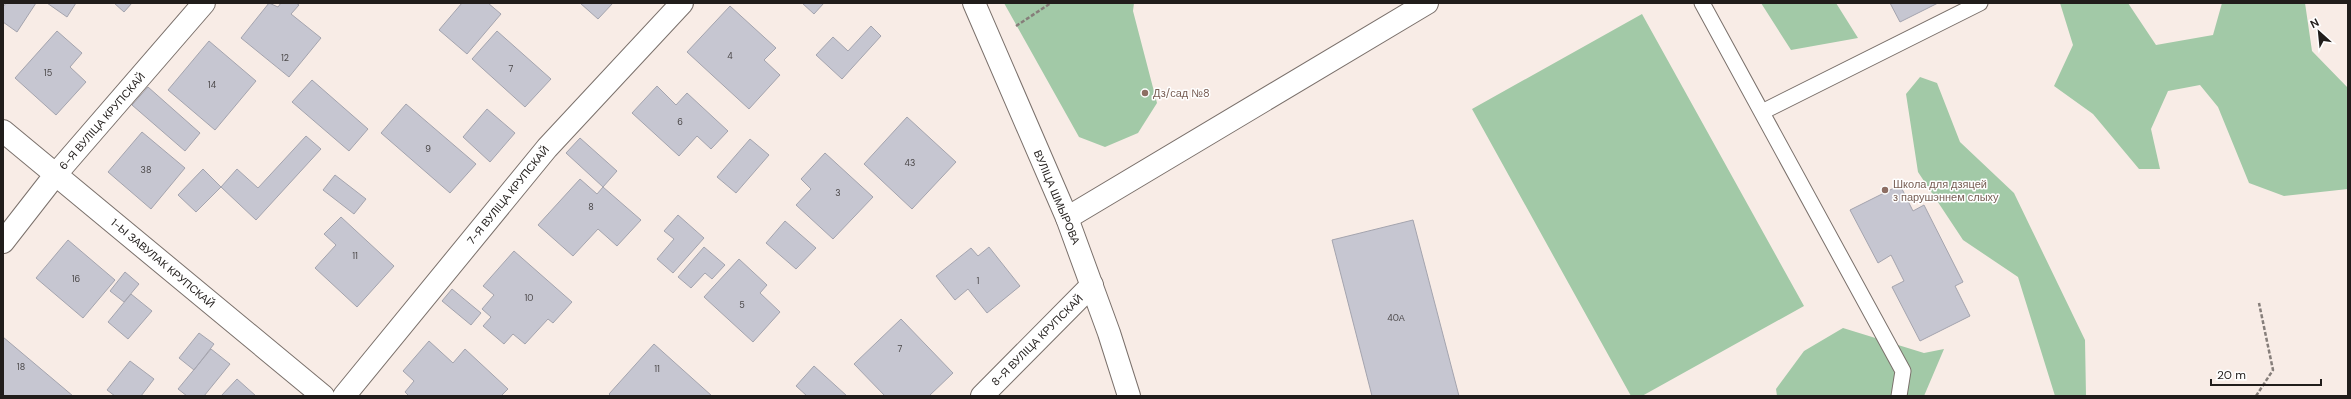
<svg xmlns="http://www.w3.org/2000/svg" width="2351" height="399" viewBox="0 0 2351 399" font-family="'DM Sans',sans-serif">
  <rect width="100%" height="100%" fill="#f8ece6"/>
  <path fill="#a2c9a7" d="M1004,3H1134L1133,11L1157,103L1138,133L1105,147L1079,137Z
    M1761,3H1836L1858,38L1791,50Z
    M2060,3H2128L2156,45L2213,35L2222,3H2305L2312,51L2348,88V189L2284,196L2249,183L2218,107L2200,85L2168,91L2151,129L2160,169H2139L2093,114L2054,86L2073,45Z
    M1642,14L1804,306L1642,396H1631L1472,109Z
    M1920,77L1937,83L1960,142L2014,193L2085,340L2086,396H2055L2018,277L1963,240L1918,172L1906,94Z
    M1843,328L1924,353L1944,349L1924,396H1777L1776,389L1804,351Z"/>
  <path fill="#c6c6d1" stroke="#a4a4ae" d="M6,3H36L17,32L3,22V7Z
    M47,3H76L67,17Z
    M114,3H132L124,12Z
    M269,3L278,7L281,3H296L299,5L291,14L321,38L289,77L241,38Z
    M462,3H488L501,14L467,54L439,30Z
    M580,3H613L598,19Z
    M802,3H824L814,14Z
    M1890,3H1938L1900,22Z
    M730,6L776,48L764,60L780,75L749,109L687,52Z
    M871,26L881,36L842,79L816,55L833,37L848,51Z
    M57,31L82,53L70,67L86,82L56,115L15,78Z
    M497,31L551,79L525,107L472,59Z
    M209,41L256,81L215,130L168,90Z
    M312,80L368,129L349,151L292,102Z
    M657,86L676,105L687,93L728,131L711,149L697,136L679,156L632,113Z
    M148,87L200,133L185,151L132,105Z
    M406,104L476,164L450,193L381,133Z
    M487,109L515,133L490,162L463,137Z
    M907,117L956,162L912,209L864,164Z
    M142,132L185,168L151,209L108,172Z
    M306,136L321,149L256,220L221,187L237,169L258,188Z
    M580,138L617,171L603,187L566,153Z
    M750,139L769,155L736,193L717,177Z
    M825,153L873,197L833,239L796,205L811,189L801,179Z
    M203,169L221,187L196,212L178,195Z
    M335,175L366,199L354,214L323,190Z
    M580,179L597,194L603,187L641,220L617,246L598,229L573,256L538,225Z
    M1900,185L1913,211L1924,205L1963,282L1955,286L1970,316L1920,341L1892,287L1904,281L1891,255L1878,263L1850,210Z
    M678,215L704,238L673,273L657,259L674,239L664,231Z
    M341,217L394,266L357,307L315,268L336,245L324,234Z
    M1413,220L1459,396H1372L1332,240Z
    M785,221L816,248L796,269L766,243Z
    M68,240L115,280L83,318L36,278Z
    M704,247L725,265L712,279L705,273L691,288L678,277Z
    M989,247L1020,286L987,313L968,289L955,300L936,276L971,248L978,256Z
    M514,251L572,302L553,323L548,319L525,344L513,334L504,344L483,326L491,317L482,309L494,295L483,286Z
    M739,259L767,285L760,293L780,312L753,342L704,297Z
    M125,272L139,284L124,302L110,291Z
    M452,289L481,313L471,325L442,301Z
    M131,294L152,311L128,339L108,322Z
    M901,319L953,373L929,396H885L854,364Z
    M199,333L214,344L194,370L179,358Z
    M3,337L73,396H3Z
    M429,341L453,363L465,349L508,389L501,396H409L405,392L414,381L403,371Z
    M654,344L712,396H611L609,394Z
    M211,349L230,364L204,396H187L178,389Z
    M130,361L154,379L141,396H115L107,390Z
    M814,366L847,396H807L796,386Z
    M237,379L256,396H221Z"/>
  <g fill="none" stroke-linecap="round" stroke-linejoin="round">
    <defs>
      <path id="lane" d="M1702,3L1903,371L1899,396
        M1762,112L1980,3"/>
      <path id="street" d="M3,131L323,396
        M1067,218L1427,3
        M3,242L56,174L204,3
        M344,396L547,148L682,3
        M982,396L1092,285"/>
      <path id="secondary" d="M974,3L1067,218L1109,333L1129,396"/>
    </defs>
    <use href="#lane" stroke="#7a706b" stroke-width="17"/>
    <use href="#street" stroke="#7a706b" stroke-width="24"/>
    <use href="#secondary" stroke="#7a706b" stroke-width="24"/>
    <path stroke="#867e7a" stroke-width="2.5" stroke-dasharray="4 2" stroke-linecap="butt" d="M1016,26L1051,3
      M2256,396L2273,370L2259,303"/>
    <use href="#lane" stroke="#fff" stroke-width="15"/>
    <use href="#street" stroke="#fff" stroke-width="22"/>
    <use href="#secondary" stroke="#fff" stroke-width="22"/>
  </g>
  <g fill="#8d6e63" stroke="#fff" stroke-width="1.5">
    <circle cx="1145" cy="93" r="4"/>
    <circle cx="1885" cy="190" r="4"/>
  </g>
  <g text-anchor="middle" stroke-width="3" stroke-linejoin="round" paint-order="stroke">
    <g font-size="9" fill="#4a4748">
      <text x="730" y="59">4</text>
      <text x="285" y="61">12</text>
      <text x="511" y="72">7</text>
      <text x="48" y="76">15</text>
      <text x="212" y="88">14</text>
      <text x="680" y="125">6</text>
      <text x="428" y="152">9</text>
      <text x="910" y="166">43</text>
      <text x="146" y="173">38</text>
      <text x="838" y="196">3</text>
      <text x="591" y="210">8</text>
      <text x="355" y="259">11</text>
      <text x="76" y="282">16</text>
      <text x="978" y="284">1</text>
      <text x="529" y="301">10</text>
      <text x="742" y="308">5</text>
      <text x="1396" y="321">40А</text>
      <text x="900" y="352">7</text>
      <text x="21" y="370">18</text>
      <text x="657" y="372">11</text>
    </g>
    <g font-size="11" fill="#785e54" stroke="#fff" text-anchor="start">
      <text x="1153" y="97">Дз/сад №8</text>
      <text x="1893" y="188">Школа для дзяцей<tspan x="1893" dy="13">з парушэннем слыху</tspan></text>
    </g>
    <g font-size="11" fill="#211d1b" stroke="#fff">
      <text transform="translate(102 121) rotate(-49)" y="4">6-Я ВУЛІЦА КРУПСКАЙ</text>
      <text transform="translate(508 195) rotate(-51)" y="4">7-Я ВУЛІЦА КРУПСКАЙ</text>
      <text transform="translate(1057 197) rotate(67)" y="4">ВУЛІЦА ШМЫРОВА</text>
      <text transform="translate(163 263) rotate(40)" y="4">1-Ы ЗАВУЛАК КРУПСКАЙ</text>
      <text transform="translate(1037 340) rotate(-45)" y="4">8-Я ВУЛІЦА КРУПСКАЙ</text>
    </g>
  </g>
  <rect width="2351" height="399" fill="none" stroke="#211d1b" stroke-width="8"/>
  <g transform="translate(2319 32) rotate(333)" stroke="#ffffff" stroke-width="3" paint-order="stroke">
  <path d="M0-3L7 15L0 10L-7 15Z" fill="#211d1b"/>
  <text y="-6" font-size="11" font-weight="bold" text-anchor="middle" fill="#211d1b">N</text>
  </g>
  <path d="M2211 379v6h110v-6" fill="none" stroke="#211d1b" stroke-width="2"/>
  <text x="2217" y="379" font-size="12" fill="#211d1b" stroke="#ffffff" stroke-width="3" paint-order="stroke">20 m</text>
</svg>
